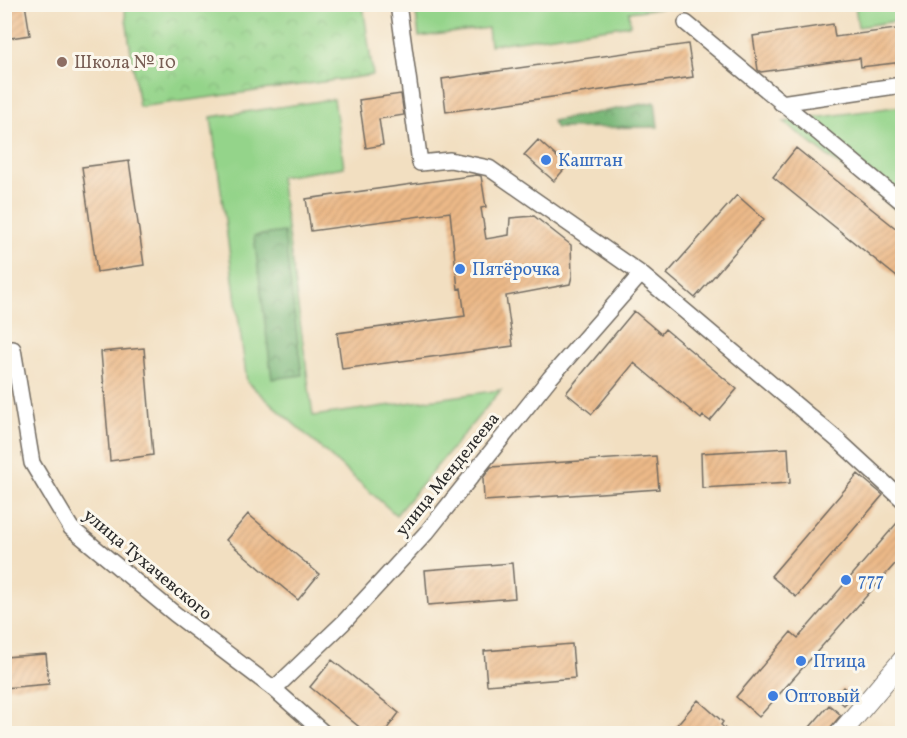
<svg xmlns="http://www.w3.org/2000/svg" width="907" height="738" viewBox="0 0 907 738" font-family="Vollkorn,serif">
  <defs>
    <pattern id="forest-crowns" width="20" height="18" patternUnits="userSpaceOnUse" patternTransform="scale(1.5)"><rect width="20" height="18" fill="#77b676"/><path d="M2 6a3 3 0 1 1 6 0M12 15a3 3 0 1 1 6 0" fill="none" stroke="#629461"/></pattern>
    <pattern id="park-crowns" width="20" height="18" patternUnits="userSpaceOnUse" patternTransform="scale(1.5)"><rect width="20" height="18" fill="#94d48a"/><path d="M2 6a3 3 0 1 1 6 0M12 15a3 3 0 1 1 6 0" fill="none" stroke="#80b677"/></pattern>
    <pattern id="building-hatch" width="6" height="6" patternUnits="userSpaceOnUse" patternTransform="scale(1.5)"><rect width="6" height="6" fill="#ecb988"/><path d="M-1 1l2-2M0 6l6-6M5 7l2-2" fill="none" stroke="#cb9f76"/></pattern>
  </defs>
  <rect width="100%" height="100%" fill="#fbf7ec"/>
  <filter id="ink" filterUnits="userSpaceOnUse"><feTurbulence type="fractalNoise" baseFrequency=".0167" numOctaves="2"/><feDisplacementMap in="SourceGraphic" scale="12" xChannelSelector="R" yChannelSelector="G"/><feConvolveMatrix kernelMatrix="1 2 1 2 8 2 1 2 1" color-interpolation-filters="sRGB"/></filter>
  <filter id="wash" filterUnits="userSpaceOnUse"><feTurbulence type="fractalNoise" baseFrequency=".008" numOctaves="4" result="noise"/><feDisplacementMap in="SourceGraphic" scale="24" xChannelSelector="R" yChannelSelector="G"/><feGaussianBlur stdDeviation="1.35" result="paint"/><feColorMatrix in="noise" values="0 0 0 0 0 0 0 0 0 0 0 0 0 0 0 0 0 1.4 0 .05"/><feComposite in="paint" operator="in"/></filter>
  <g filter="url(#wash)">
    <rect width="100%" height="100%" fill="#f2dfc1"/>
    <path fill="#94d48a" stroke="#60805a" stroke-width="1.5" d="M661,5V8L629,12L630,25L490,45L488,28L419,37L415,5Z
      M855,5H902V20L858,27Z
      M334,99L344,167L280,177L313,416L501,390L396,515L247,382L211,117Z
      M902,106V214L784,122Z"/>
    <path fill="url(#forest-crowns)" stroke="#517050" stroke-width="1.5" d="M655,102L658,127L556,128L552,121Z
      M284,232L302,375L272,379L254,236Z"/>
    <path fill="url(#park-crowns)" stroke="#60805a" stroke-width="1.5" d="M124,5H363L373,75L139,107Z"/>
    <g id="blocks">
      <path fill="url(#building-hatch)" d="M4,4H25L30,35L4,39Z
        M833,24L835,37L903,28V62L861,67L860,58L761,72L758,70L753,36Z
        M688,44L693,77L446,112L442,79Z
        M401,94L404,115L379,119L383,145L366,148L359,100Z
        M538,140L567,166L554,181L524,155Z
        M796,148L903,234V282L773,177Z
        M129,161L144,265L97,272L82,167Z
        M477,175L481,176L486,207L481,208L486,239L509,235L510,218L534,216L571,245L572,276L570,284L506,296L513,346L342,369L337,333L465,316L461,288L458,289L450,212L311,231L306,199Z
        M737,195L764,219L695,298L667,274Z
        M634,311L661,334L665,329L737,389L710,421L703,416L701,419L634,363L592,414L566,393Z
        M144,348L153,455L110,461L101,352Z
        M788,448L790,483L702,488L701,453Z
        M656,456L659,489L484,501L483,478L491,467Z
        M858,474L883,495L796,597L771,576Z
        M248,514L319,574L298,600L226,540Z
        M903,516V555L759,717L736,697L791,632L798,638Z
        M512,563L515,598L428,605L425,570Z
        M572,644L575,678L487,685L484,651Z
        M46,654L49,684L4,688V657Z
        M332,660L399,713L383,734H368L310,687Z
        M843,687L853,696L844,705L835,697Z
        M698,700L723,722L721,725L731,734H669Z
        M829,705L841,715L825,734H804Z"/>
    </g>
  </g>
  <g filter="url(#ink)">
    <use href="#blocks" fill-opacity="0" stroke="#716a60" stroke-width="1.5"/>
    <g fill="none" stroke-linecap="round" stroke-linejoin="round">
      <defs>
        <path id="minor" d="M398,4L420,163L450,160L489,168L641,274L840,442L902,499
          M686,23L902,202
          M781,103L902,85
          M4,350L13,349L32,463L71,528L175,614L274,689L325,734
          M274,689L343,623L427,532L550,378L641,274"/>
        <path id="tertiary" d="M840,734L902,661"/>
      </defs>
      <use href="#minor" stroke="#716a60" stroke-width="18"/>
      <use href="#tertiary" stroke="#716a60" stroke-width="22"/>
      <use href="#minor" stroke="#fff" stroke-width="15"/>
      <use href="#tertiary" stroke="#fff" stroke-width="20"/>
    </g>
  </g>
  <circle fill="#8d6e63" stroke="#fbf7ec" stroke-width="2" cx="62" cy="62" r="6"/>
  <g fill="#3f7fe0" stroke="#fbf7ec" stroke-width="2">
    <circle cx="546" cy="160" r="6"/>
    <circle cx="460" cy="269" r="6"/>
    <circle cx="846" cy="580" r="6"/>
    <circle cx="801" cy="661" r="6"/>
    <circle cx="773" cy="696" r="6"/>
  </g>
  <g text-anchor="middle" stroke-width="6" stroke-linejoin="round" paint-order="stroke">
    <g font-size="18" fill="#785e54" stroke="#fbf7ec" text-anchor="start">
      <text x="74" y="68">Школа № 10</text>
    </g>
    <g font-size="18" fill="#366cbe" stroke="#fbf7ec" text-anchor="start">
      <text x="558" y="166">Каштан</text>
      <text x="472" y="275">Пятёрочка</text>
      <text x="858" y="586">777</text>
      <text x="813" y="667">Птица</text>
      <text x="785" y="702">Оптовый</text>
    </g>
    <g font-size="18" fill="#2b2b2b" stroke="#fbf7ec">
      <text transform="translate(447 474) rotate(-51)" y="6">улица Менделеева</text>
      <text transform="translate(148 564) rotate(40)" y="6">улица Тухачевского</text>
    </g>
  </g>
  <rect width="907" height="738" fill="none" stroke="#fbf7ec" stroke-width="24"/>
</svg>
